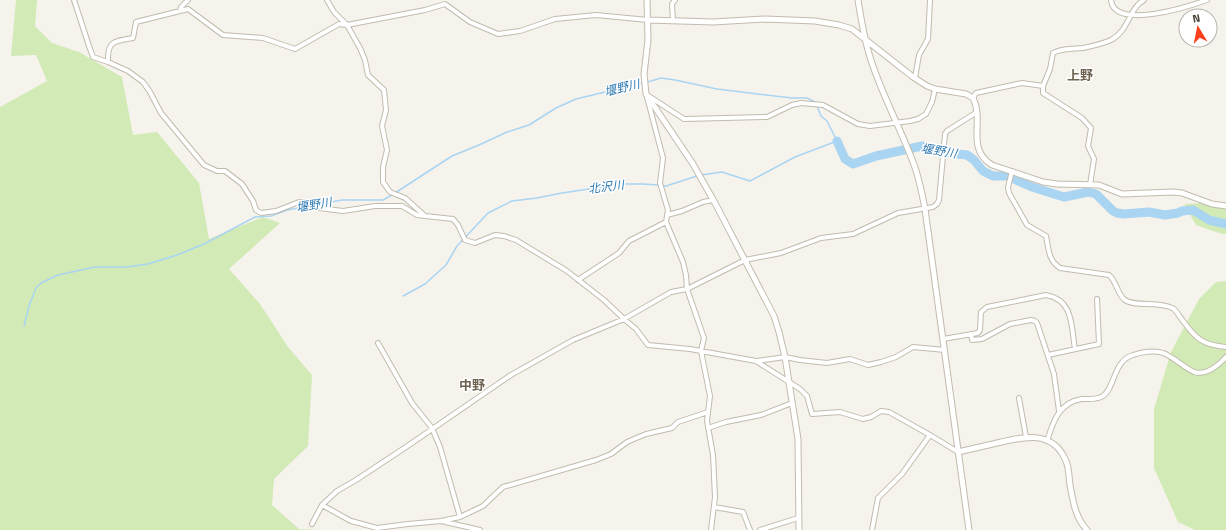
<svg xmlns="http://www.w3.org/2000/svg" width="1226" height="530" viewBox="0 0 1226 530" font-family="'Titillium Web','Noto Sans JP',sans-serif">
  <rect width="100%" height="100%" fill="#f6f3ec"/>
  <path fill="#d2eab5" d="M16,0H37L35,26L52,43L79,52L122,77L133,135L157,132L199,183L209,239L263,217L280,223L229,269L260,304L288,347L312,375L308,446L274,479L272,505L299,529L321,530H0V107L47,81L36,55L11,56Z
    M1226,202V234H1222L1196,225L1184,204Z
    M1226,281V530H1195L1178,522L1154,468V409L1171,352L1199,299L1216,282Z"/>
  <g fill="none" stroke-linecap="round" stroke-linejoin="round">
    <path stroke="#a9d4f2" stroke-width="1.5" d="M701,175L722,172L750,181L795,157L837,141L827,121L821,116L817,106
      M663,186H666L697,176
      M395,193L452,156L479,145L507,132L529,125L556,108L576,99L651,81L661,78L675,80L717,89L792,98H807L815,102
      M315,205L342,200H383L392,195
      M403,296L425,284L446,265L457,246L488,213L512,201L537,198L562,193L622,184H643L659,185
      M24,326L29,306L36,288L41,283L58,275L95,267H127L148,264L177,255L204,244L255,217L271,216L287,210L310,206"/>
    <path stroke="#a9d4f2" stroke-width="9" d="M837,141L845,159L853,164L876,156L922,146L948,153L967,155L974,160L983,171L993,176H1007L1032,187L1064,197L1088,192L1096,194L1113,211L1117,213L1124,214L1149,212L1165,215L1178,213L1182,211L1193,210L1209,220L1226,224"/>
    <defs>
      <path id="minor" d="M74,0L89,46L93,57L108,62C107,41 114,41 133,38L136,22L188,9L223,35L263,38L295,49L339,24L347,25L425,10L445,4L470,22L498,34L520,31L555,19L596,15L648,20
        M327,0L334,12L347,25L360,48L365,60L368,75L384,90L386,110L382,126L387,150L383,167V182L390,192L405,198L425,216L453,219L458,225L465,240L475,243L495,235L504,236L516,240L567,271L604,300L624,319L636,329L648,345L690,349L756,361L800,389L807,396L812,414L840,412L863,419L871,417L881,411L889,412L930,435L958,452
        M1111,0C1114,31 1190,6 1207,0
        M180,11L181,7L188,0
        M673,21L672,4L675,0
        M108,62L128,71L143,82L150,92L161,113L204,165L217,171H225L242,184L253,201L256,210L261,213L276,211L299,202L306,203L319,208L343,211L375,206H402L417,215L425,216
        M915,78L919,55L928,39L930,0
        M1043,86L1050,69L1053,53C1062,48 1073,49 1083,48C1093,46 1102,44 1111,40C1129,31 1129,8 1144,0
        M647,95L684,119L767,117L792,105L801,103L823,105L858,124L870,126L910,121L918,119L926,114L932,102L935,89
        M647,97L663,158L660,183L668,210L666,222L683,262L686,275L687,289L704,338L701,351L710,396L707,421L713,455L715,497L711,530
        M973,98L976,93L1022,83L1043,86V93L1082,118L1091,128L1088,146L1094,159L1090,185
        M1012,171L1008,187L1009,193L1027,225L1046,236C1049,250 1048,260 1060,268L1109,275C1117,282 1117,294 1125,300C1134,307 1162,301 1174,309C1177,312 1180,317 1183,321C1196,339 1203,345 1226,347
        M667,215L682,211L703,202L713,200
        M578,280L619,253L629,241L666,222
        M971,334L972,340L982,339L1010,324L1031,320L1035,321L1037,323L1054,374L1059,411
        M943,339L978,333L980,330L981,312L987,307L1046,295C1074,300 1071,326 1075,349
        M378,343L412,403L432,428L440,447L460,517L441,521
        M1048,355L1099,344L1097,299
        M757,361L785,357L800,360L827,363L850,359L868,365L881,362L896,357L913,347L945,350
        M1019,398L1026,437
        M708,428L726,422L761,415L792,403
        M1047,441C1053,422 1059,402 1082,399C1088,399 1097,400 1103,396C1115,388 1113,361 1133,355C1141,352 1154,350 1163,353C1167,354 1170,357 1174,359C1180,363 1187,369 1194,372C1206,376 1219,365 1226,357
        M322,505L351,521L377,528L408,524L441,521L480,530
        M714,507L743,512L750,530
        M460,517L483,506L503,487L596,460L611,454L627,442L646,434L672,428L678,422L708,412
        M312,524L322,505L337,491L356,480L406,447L511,375L573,340L624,319L671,292L687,289L745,260L781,253L821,238L853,234L898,213L933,207L937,204L939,200L945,134L947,131L977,112
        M760,530L798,518
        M872,530L878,498L902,474L930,435"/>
      <path id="tertiary" d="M647,0L648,40L644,74L646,94L693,164L715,203L774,316L779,332L785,357L798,439L799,530
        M858,0C861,19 864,38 870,57C881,93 900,127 913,162C919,177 922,193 925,209L969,530
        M648,20L713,22L765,19L815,21L839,25L852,29L913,77L927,86L935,89L966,94L973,98C985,121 965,148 992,165L1043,182L1057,184L1099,185L1122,194L1173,192L1182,193L1212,204L1226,206
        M958,452C971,449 984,446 997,443C1023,437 1053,429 1066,461C1069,468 1069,477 1070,485C1073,501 1075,517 1087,530"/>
    </defs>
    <use href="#minor" stroke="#c2bbae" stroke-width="6"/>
    <use href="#tertiary" stroke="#c2bbae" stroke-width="7"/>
    <use href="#minor" stroke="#fff" stroke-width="4"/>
    <use href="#tertiary" stroke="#fff" stroke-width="5"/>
  </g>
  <g text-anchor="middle" stroke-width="3" stroke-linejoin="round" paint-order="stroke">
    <g font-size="12" font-style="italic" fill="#2e7ab2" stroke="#fff">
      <text transform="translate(622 88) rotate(-14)" y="4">堰野川</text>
      <text transform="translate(939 151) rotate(9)" y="4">堰野川</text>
      <text transform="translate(606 187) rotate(-7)" y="4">北沢川</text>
      <text transform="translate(314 205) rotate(-10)" y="4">堰野川</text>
    </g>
    <g font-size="13" font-weight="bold" fill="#6e6250" stroke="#fff">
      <text x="1080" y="80">上野</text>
      <text x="472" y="390">中野</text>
    </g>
  </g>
  <g transform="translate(1198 28) rotate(350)"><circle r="19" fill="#ffffff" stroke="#b7b4b0"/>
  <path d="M0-3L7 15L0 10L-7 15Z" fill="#fc3f1d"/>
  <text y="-6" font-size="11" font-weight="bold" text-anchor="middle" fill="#4b4439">N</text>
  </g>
</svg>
